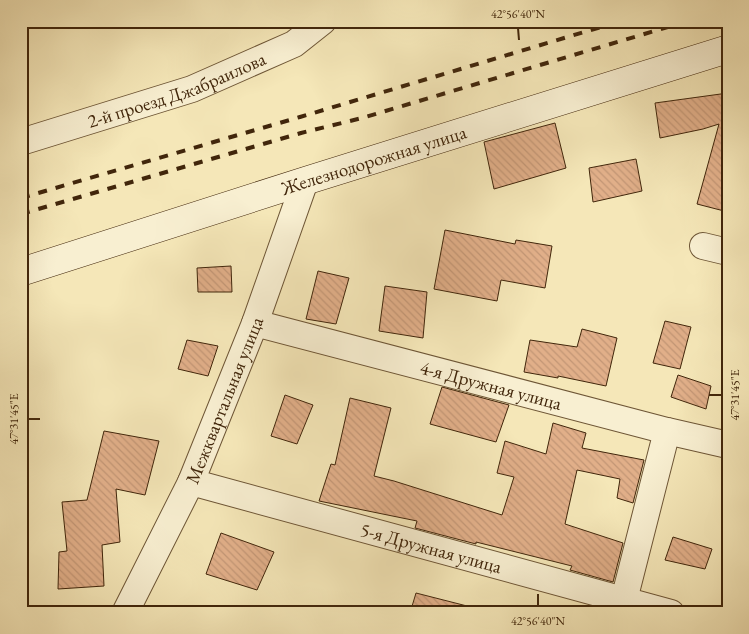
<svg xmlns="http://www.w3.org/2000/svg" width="749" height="634" viewBox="0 0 749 634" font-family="'EB Garamond',serif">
  <defs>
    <pattern id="building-back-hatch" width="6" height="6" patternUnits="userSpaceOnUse" patternTransform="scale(1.25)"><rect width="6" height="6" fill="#e1af89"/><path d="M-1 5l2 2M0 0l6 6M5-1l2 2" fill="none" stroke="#c29675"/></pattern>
  </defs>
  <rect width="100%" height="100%" fill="#f5e7b8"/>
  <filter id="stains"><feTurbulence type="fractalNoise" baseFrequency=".004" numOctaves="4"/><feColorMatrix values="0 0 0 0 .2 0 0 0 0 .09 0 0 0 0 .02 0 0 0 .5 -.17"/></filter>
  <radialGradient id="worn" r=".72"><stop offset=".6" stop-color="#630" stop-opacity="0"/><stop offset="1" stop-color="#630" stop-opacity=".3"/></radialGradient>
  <path fill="url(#building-back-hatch)" stroke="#41260b" d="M728,93V212L697,204L719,124L703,129L660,138L655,103Z
    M555,123L566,168L494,189L484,142Z
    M636,159L642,191L593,202L589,168Z
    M445,230L515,244L516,240L552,246L545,288L501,280L497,301L434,289Z
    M231,266L232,292H198L197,268Z
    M318,271L349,278L336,324L306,319Z
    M385,286L427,292L423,338L379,331Z
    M665,321L691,327L680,369L653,363Z
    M582,329L617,338L606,386L558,376V378L524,372L530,340L577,347Z
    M187,340L218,346L208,376L178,369Z
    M678,375L711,386L706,409L671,397Z
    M442,387L509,405L496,442L430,424Z
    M285,395L313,405L297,444L271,436Z
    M350,398L391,408L374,476L394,481L502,515L514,477L497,473L505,441L546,454L553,423L586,433L582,448L644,460L633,503L617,498L620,479L577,470L565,524L623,543L613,582L570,570L572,566L476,542V544L415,528L417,521L319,501L331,464L335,465Z
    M104,431L159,441L145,495L116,489L120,542L102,545L104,586L58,589L59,552L67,551L62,502L87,500Z
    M221,533L274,552L257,590L206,574Z
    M673,537L712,549L705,569L665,560Z
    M416,593L467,606V613H410Z"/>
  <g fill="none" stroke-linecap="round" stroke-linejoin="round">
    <defs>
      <g id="street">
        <path id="s1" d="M21,142L192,89L294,44L323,21"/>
        <path d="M703,246L728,252"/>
        <path id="s2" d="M255,323L667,431L728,445"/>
        <path id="s3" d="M191,482L671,613"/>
        <path id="s4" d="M125,613L191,482L255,323L305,181"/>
        <path d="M620,613L624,600L667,431"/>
      </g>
      <g id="secondary">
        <path id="s5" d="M21,272L305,181L728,49"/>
      </g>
    </defs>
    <use href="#street" stroke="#6e5636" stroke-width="28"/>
    <use href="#secondary" stroke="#41260b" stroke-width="29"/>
    <use href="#street" stroke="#f8efd1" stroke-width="26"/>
    <use href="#secondary" stroke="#f8efd1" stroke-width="28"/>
    <path stroke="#41260b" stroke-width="4" stroke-dasharray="9 9" stroke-linecap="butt" d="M21,198L300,117L621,21
      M21,214L301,133L362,118L688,21"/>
  </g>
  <path fill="none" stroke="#41260b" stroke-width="2" d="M518,28L519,40M709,395H722M28,419H40M538,594V606"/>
  <g text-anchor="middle" stroke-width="4" stroke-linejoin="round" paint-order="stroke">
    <g font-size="19" fill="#41260b" stroke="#f8efd1">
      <text dy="7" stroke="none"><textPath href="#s1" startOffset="164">2-й проезд Джабраилова</textPath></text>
      <text dy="7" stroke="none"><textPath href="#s5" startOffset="370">Железнодорожная улица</textPath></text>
      <text dy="7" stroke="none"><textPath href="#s2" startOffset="244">4-я Дружная улица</textPath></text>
      <text dy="7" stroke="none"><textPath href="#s4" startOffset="235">Межквартальная улица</textPath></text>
      <text dy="7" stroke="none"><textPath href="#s3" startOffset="249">5-я Дружная улица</textPath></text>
    </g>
  </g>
  <rect width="749" height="634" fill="none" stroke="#f5e7b8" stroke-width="55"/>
  <rect x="28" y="28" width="694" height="578" fill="none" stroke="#41260b" stroke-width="2"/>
  <g font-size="12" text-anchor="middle" fill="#41260b">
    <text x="518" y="18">42°56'40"N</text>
    <text transform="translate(735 395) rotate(-90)" y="4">47°31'45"E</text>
    <text transform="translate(14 419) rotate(-90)" y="4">47°31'45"E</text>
    <text x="538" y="625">42°56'40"N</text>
  </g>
  <rect width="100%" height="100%" filter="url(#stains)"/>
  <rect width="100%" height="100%" fill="url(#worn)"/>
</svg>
